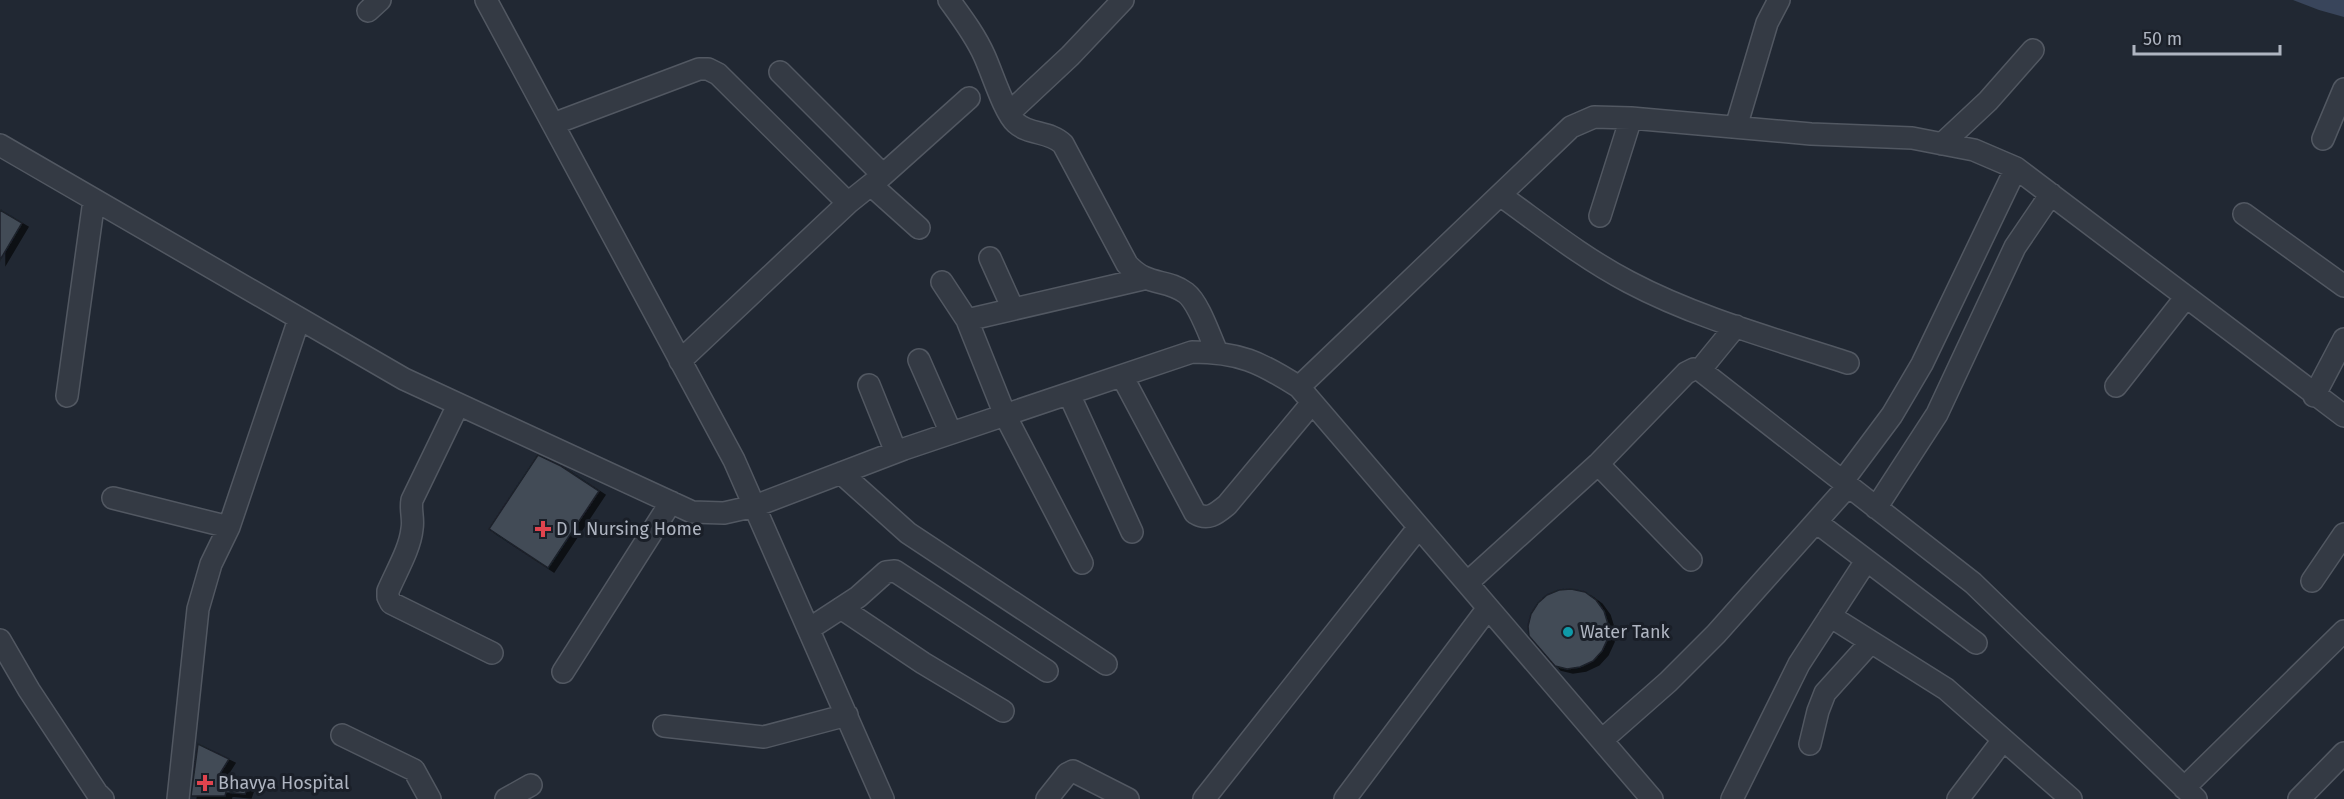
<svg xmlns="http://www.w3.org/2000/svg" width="2344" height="799" viewBox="0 0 2344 799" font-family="'Fira Sans',sans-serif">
  <defs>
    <filter id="shadow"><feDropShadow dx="6" dy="4" stdDeviation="0" flood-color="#0009"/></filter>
  </defs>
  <rect width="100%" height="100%" fill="#212833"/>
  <path fill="#39455b" d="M2293,0H2344V17L2319,10Z"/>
  <path fill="#434b57" stroke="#1c212a" stroke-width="1.5" filter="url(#shadow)" d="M0,210L22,223L0,260Z
    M538,455L561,466L599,491L548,568L489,529Z
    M1571,589L1585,592L1596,600L1604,611L1608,624V638L1602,651L1593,661L1580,667L1567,669L1555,666L1529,636L1528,626L1531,614L1538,603L1547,595L1559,590Z
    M198,744L229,759L219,775L242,777L249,783L245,794L226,792L225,796H191Z"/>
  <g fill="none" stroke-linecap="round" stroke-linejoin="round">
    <defs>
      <path id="minor" d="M486,0L734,460L883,799
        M949,0C962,18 975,35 984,55C992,72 1004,112 1016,123C1029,135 1050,131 1063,144L1127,264C1147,287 1166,278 1186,293C1199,303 1210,337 1217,352
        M368,11L380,0
        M780,72L883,175
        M1009,113L1070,56L1123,0
        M553,124L699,69H708L718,74L848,203
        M1736,127L1767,23L1779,0
        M2323,139L2344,89
        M1942,144L1988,101L2033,50
        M0,145L404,379L692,512L724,513L755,506L904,449L1192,352C1239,352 1260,362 1299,387L1652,799
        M871,185L919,228
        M1500,195C1542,225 1583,258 1629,282C1697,318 1775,339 1848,363
        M2244,214L2344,286
        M1600,216L1631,118
        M990,258L1013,309
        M942,282L967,320L1005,415L1082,563
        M967,320L1143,279
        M919,360L951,433
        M680,361L848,203L883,175L969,98
        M1700,370L1736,326
        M1122,376L1195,513C1208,521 1216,514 1227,505L1312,403
        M869,385L896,452
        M2116,386L2186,297
        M1299,387L1571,127L1594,117L1631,118L1811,134L1912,138L1974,150L2016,168L2344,416
        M1069,394L1132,532
        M67,396L94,200
        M2314,396L2344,339
        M458,405L412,500C410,510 414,519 412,529C410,549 396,572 388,591V597L391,603L492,653
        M1598,464L1691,560
        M841,473L908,533L1106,664
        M1842,482L1892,415L1922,364L2016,168
        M113,498L229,527
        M1876,508L1937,414L2015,247L2051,194
        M1816,522L1976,643
        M2312,581L2344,534
        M1467,583L1598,464L1686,373L1694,369L1700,370L1973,583L2196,799
        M841,608L923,663L1003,711
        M1830,616L1946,689L2071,799
        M809,629L858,597L886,572L895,571L1047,671
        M0,640L29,690L97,793L103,799
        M563,672L671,502
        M664,726L764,737L847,715
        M342,735L414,770L430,799
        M1602,740L1668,682L1716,634L1848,486
        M1810,744L1818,711L1825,693L1871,642
        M2184,788L2344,631
        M178,799L198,609L211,564L229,527L299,319
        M506,799L531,785
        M1047,799L1067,774L1073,771L1128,799
        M1204,799L1419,527
        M1345,799L1488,608
        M1732,799L1799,664L1866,561
        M1958,799L2003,740
        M2299,799L2344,753"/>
    </defs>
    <use href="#minor" stroke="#525862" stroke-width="24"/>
    <use href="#minor" stroke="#343a44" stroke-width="21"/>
  </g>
  <g fill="#e0444e" stroke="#1a1f28" stroke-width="2">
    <path d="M540 520h6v6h6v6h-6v6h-6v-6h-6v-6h6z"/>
    <path d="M202 774h6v6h6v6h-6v6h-6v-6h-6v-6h6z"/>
  </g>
  <circle fill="#0f9aa8" stroke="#1a1f28" stroke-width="2" cx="1568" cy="632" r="6"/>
  <g text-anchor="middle" stroke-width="6" stroke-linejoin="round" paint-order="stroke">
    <g font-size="18" fill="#afb5c1" stroke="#1a1f28" text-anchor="start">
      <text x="556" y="535">D L Nursing Home</text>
      <text x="1580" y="638">Water Tank</text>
      <text x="218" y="789">Bhavya Hospital</text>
    </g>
  </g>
  <path d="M2134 45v9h146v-9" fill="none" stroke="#afb5c1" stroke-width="3"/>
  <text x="2143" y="45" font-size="18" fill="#afb5c1" stroke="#1a1f28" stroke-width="4.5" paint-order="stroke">50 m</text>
</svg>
